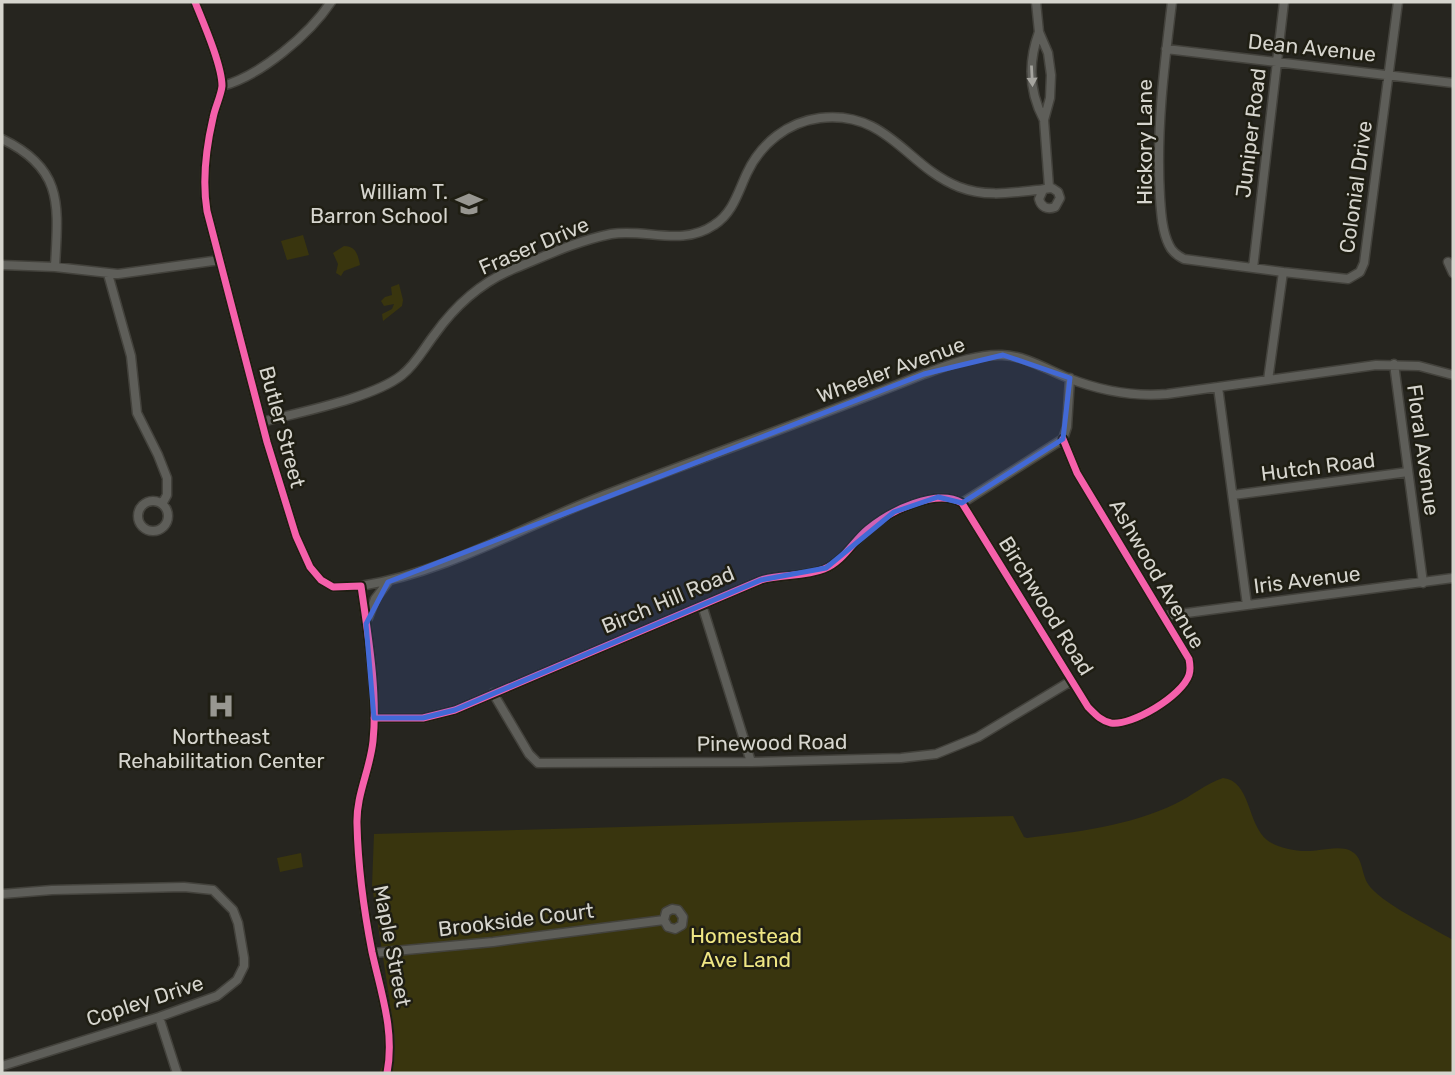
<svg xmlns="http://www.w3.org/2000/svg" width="1455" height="1075" viewBox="0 0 1455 1075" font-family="Rubik,sans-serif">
  <rect width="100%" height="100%" fill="#26251f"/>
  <path fill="#39350e" d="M303,235L309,255L287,260L281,241Z
    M344,246C356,246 358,255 360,265L344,271L341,276L336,273L338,264L333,253Z
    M399,284L403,300L402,306L383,321L382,314L392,309L394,304L384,306L381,301L385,297L392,295L391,287Z
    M1223,778C1251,781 1247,824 1267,840C1280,850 1304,853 1319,850C1327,849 1337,847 1346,849C1364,854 1360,871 1368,884C1379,902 1433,928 1453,940V1073H379L383,1065L390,1003L372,886L374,834L1013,816L1024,837L1027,838C1077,832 1129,826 1175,804C1192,796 1205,784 1223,778Z
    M301,853L303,867L280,872L277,858Z"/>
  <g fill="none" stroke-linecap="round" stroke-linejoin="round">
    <defs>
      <path id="minor" d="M195,2C203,22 222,65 222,86C221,96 215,107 213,118C206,148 202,180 207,211L267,442L296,536L310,567L321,580L333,587L361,586C368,635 378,692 373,741C370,770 356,795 357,824C358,867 364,911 372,952C381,993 395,1031 387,1073
        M1036,2L1039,32L1048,53L1051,75L1050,98L1044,120L1049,187
        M1172,2C1164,67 1156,131 1160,197C1161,212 1162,231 1169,245C1172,252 1178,256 1184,259L1283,272
        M1039,32C1028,62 1029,92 1044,120
        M1166,49L1453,83
        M222,86C260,76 309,35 331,2
        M2,139C65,169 58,207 55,267
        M1448,262L1453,273
        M2,265L55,267L118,274L220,260
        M1253,268L1284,2
        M108,274L131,356L137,413L158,455L167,478V495L162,504
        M1394,364L1423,583
        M1268,380L1283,272L1348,279L1360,272L1364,263L1398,2
        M1218,387L1247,605
        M262,422C300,412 373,398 402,375C416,364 424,348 435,334C455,306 479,284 511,270C543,257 576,241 611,234C645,228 682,247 714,225C733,213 738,192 747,173C761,143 788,122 820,118C888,110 907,167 959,187C985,197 1010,193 1037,190C1043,190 1047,188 1052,188L1058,192L1060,198L1055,207C1047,210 1041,207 1039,199L1043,190
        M1233,495L1408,472
        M138 516a15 15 0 1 1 30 0a15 15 0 1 1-30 0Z
        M962,503L1063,439L1067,427L1070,378
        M361,586C447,572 524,526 605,495C711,454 818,417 924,374C949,365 975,354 1002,355C1026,356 1046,369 1068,378C1101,391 1132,397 1167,394L1376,365L1419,366L1453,375
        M702,605L751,762
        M1164,616L1453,578
        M368,618L375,599L388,582
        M493,693L529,754L538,763L751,762L901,758L936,754L978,737L1071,681
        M374,718H423L455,710L761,580C781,574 804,577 824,569C844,561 853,541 868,529C890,511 936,488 962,503L1088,707C1095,714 1101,721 1111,723C1132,726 1182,696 1189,675C1191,669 1190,664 1189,659L1077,473L1063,439
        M2,894L52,890L184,887L213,890L233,910L238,923L244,958V966L237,980L217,996L159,1017L2,1066
        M373,953L493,942L664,920L668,927L675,929L682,925L683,917L678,910L672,909L666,912L664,920
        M159,1017L177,1073"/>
    </defs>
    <use href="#minor" stroke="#43423c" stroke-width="11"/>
    <use href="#minor" stroke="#5e5e59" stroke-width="8"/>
    <defs>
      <path id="cycleway" d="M195,2C203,22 222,65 222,86C221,96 215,107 213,118C206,148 202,180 207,211L267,442L296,536L310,567L321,580L333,587L361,586C368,635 378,692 373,741C370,770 356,795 357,824C358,867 364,911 372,952C381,993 395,1031 387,1073
        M374,718H423L455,710L761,580C781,574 804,577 824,569C844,561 853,541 868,529C890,511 936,488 962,503L1088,707C1095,714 1101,721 1111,723C1132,726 1182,696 1189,675C1191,669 1190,664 1189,659L1077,473L1063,439"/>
    </defs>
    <use href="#cycleway" stroke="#1f1e13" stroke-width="11"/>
    <use href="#cycleway" stroke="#f560ab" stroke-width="7"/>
  </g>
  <defs><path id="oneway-solid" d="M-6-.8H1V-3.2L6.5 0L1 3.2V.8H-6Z" transform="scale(1.75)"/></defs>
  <use fill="#a6a59f" href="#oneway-solid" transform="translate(1032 76) rotate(87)"/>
  <path fill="#4269d6" fill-opacity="0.2" stroke="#4269d6" stroke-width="5" stroke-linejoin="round" d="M1003,355L1070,378L1063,439L962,503L938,497L894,512L826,568L761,580L455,710L423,718H374L366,624L388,582L924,374Z"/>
  <defs>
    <symbol id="school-bare" viewBox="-9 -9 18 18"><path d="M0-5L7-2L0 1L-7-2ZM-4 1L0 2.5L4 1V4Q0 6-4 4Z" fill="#989791" stroke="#1f1e13" stroke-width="2.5" paint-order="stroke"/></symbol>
    <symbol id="hospital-bare" viewBox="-9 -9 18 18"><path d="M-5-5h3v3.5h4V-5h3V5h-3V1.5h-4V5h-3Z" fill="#989791" stroke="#1f1e13" stroke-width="2.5" paint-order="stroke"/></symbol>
  </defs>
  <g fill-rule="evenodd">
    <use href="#school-bare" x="450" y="185" width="38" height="38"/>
    <use href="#hospital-bare" x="202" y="687" width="38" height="38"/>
  </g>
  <g text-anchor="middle" stroke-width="5" stroke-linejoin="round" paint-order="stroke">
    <g font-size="21" fill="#d6d5ce" stroke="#1f1e13">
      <text transform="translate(1312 48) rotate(6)" y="7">Dean Avenue</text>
      <text transform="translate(1251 133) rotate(-83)" y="7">Juniper Road</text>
      <text transform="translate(1145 142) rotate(-90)" y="7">Hickory Lane</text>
      <text transform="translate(1356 187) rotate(-82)" y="7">Colonial Drive</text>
      <text transform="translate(534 246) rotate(-23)" y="7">Fraser Drive</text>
      <text transform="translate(891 370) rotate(-20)" y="7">Wheeler Avenue</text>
      <text transform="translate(282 427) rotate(75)" y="7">Butler Street</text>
      <text transform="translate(1423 450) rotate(82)" y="7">Floral Avenue</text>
      <text transform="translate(1318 467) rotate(-7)" y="7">Hutch Road</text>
      <text transform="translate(1157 574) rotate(60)" y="7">Ashwood Avenue</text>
      <text transform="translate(1307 580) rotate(-7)" y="7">Iris Avenue</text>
      <text transform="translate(668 600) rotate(-23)" y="7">Birch Hill Road</text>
      <text transform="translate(1046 606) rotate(58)" y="7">Birchwood Road</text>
      <text transform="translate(772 743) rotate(-1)" y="7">Pinewood Road</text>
      <text transform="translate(516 920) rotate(-7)" y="7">Brookside Court</text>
      <text transform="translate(392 946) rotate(79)" y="7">Maple Street</text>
      <text transform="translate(145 1001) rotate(-18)" y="7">Copley Drive</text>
    </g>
    <g font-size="21" fill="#d6d5ce" stroke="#1f1e13" text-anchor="end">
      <text x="448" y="199">William T.<tspan x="448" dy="24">Barron School</tspan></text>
      <text x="221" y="744" text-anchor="middle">Northeast<tspan x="221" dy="24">Rehabilitation Center</tspan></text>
    </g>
    <g font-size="21" fill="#efe684" stroke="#1f1e13">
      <text x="746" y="943">Homestead<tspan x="746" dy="24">Ave Land</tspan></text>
    </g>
  </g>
  <rect width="1455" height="1075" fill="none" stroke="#d6d5ce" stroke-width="7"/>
</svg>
